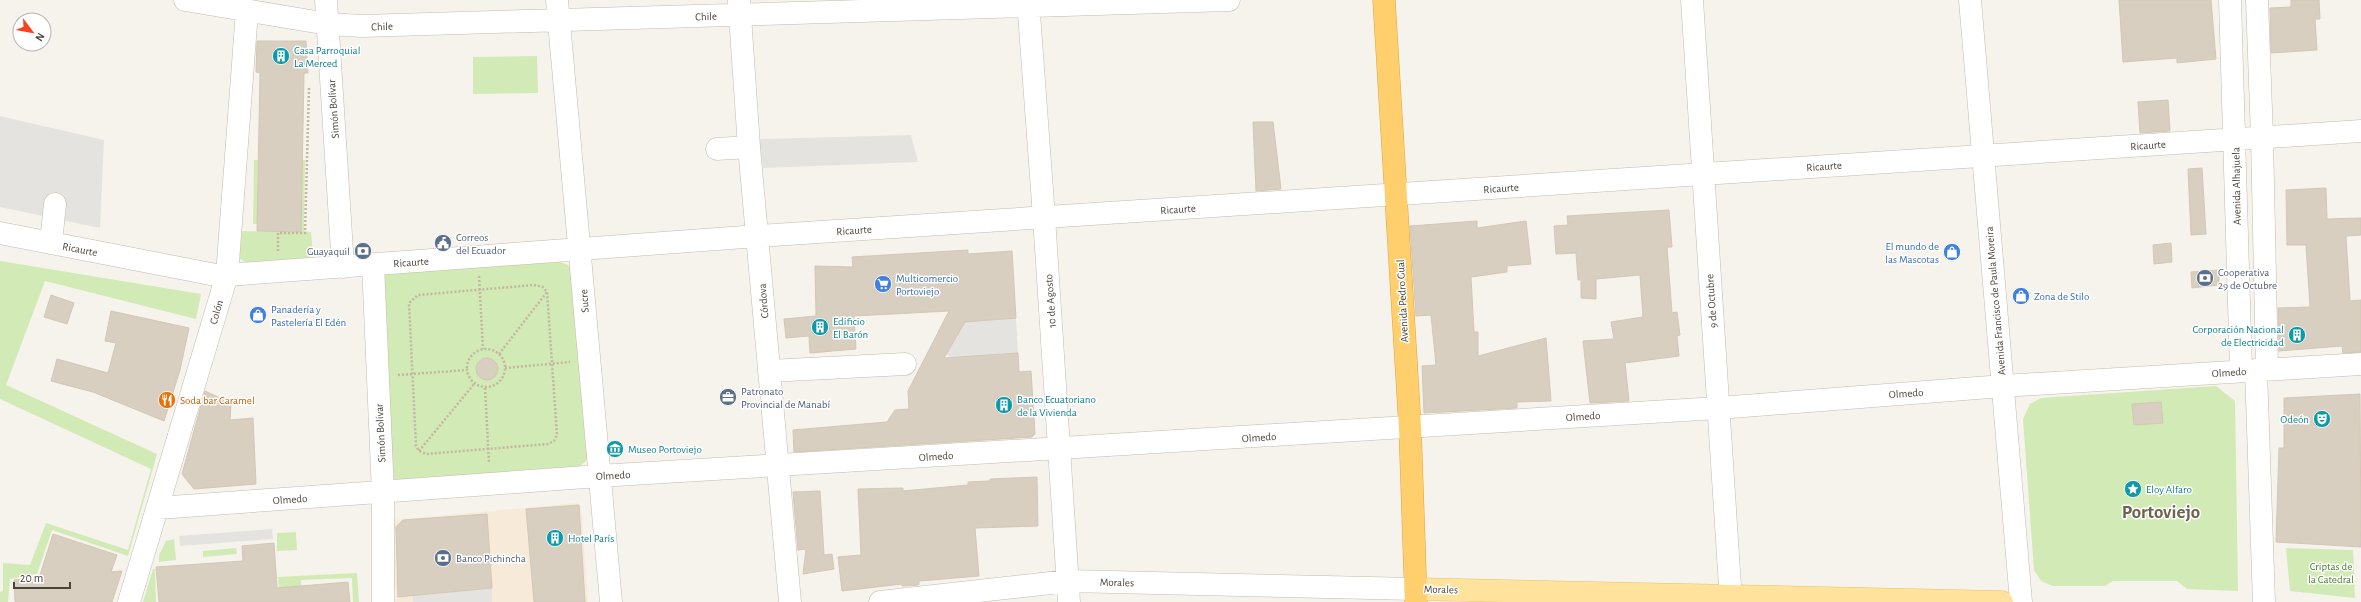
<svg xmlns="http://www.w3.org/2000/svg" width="2361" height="602" viewBox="0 0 2361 602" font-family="'Alegreya Sans',sans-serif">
  <rect width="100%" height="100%" fill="#f6f3ec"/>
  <path fill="#f7ead8" d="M577,503L581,507L588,602H396L390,527L394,520Z"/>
  <path fill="#d2eab5" d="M537,56L538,93L473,94V57Z
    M254,160H258L257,224H253Z
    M302,160H305L304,231L311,232L313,255L306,259L246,262L240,259V231L301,232Z
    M0,261L201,294L196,319L45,281L6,385L157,454L128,556L52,530L37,574L10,579L8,602H0V592L3,591V563L30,565L46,523L128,550L151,469L0,399Z
    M558,261L570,266L573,272L589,453L586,461L579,467L394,482L390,477L382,276L385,273Z
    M2216,386L2235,401L2238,591L2187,589L2177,581H2113L2105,586H2053L2041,581L2034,570L2023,419L2030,404L2041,398Z
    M296,532L297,550L277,551V533Z
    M174,539L176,560L159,562V555L166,541Z
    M236,548L237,554L203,557V551Z
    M2286,548L2353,550L2355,598L2290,591Z
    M153,569H155L156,602H143Z
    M357,573L359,602H353L352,578L301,580L302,602H280L278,577Z"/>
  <path fill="#e5e3e0" d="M0,116L104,140L100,228L0,207Z
    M911,135L918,162L763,168L759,139Z
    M1016,318L1018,353L952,358L946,354L965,322Z
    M272,529L273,539L180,546L179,536Z
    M492,588V602H413V596Z"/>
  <path fill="#d8cfc1" stroke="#d3c7b4" d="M2119,0H2211L2216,59L2177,63V58L2123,62Z
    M2291,0H2319L2320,19H2315L2317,50L2271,53L2270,8L2291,7Z
    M257,41H306L308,73H304L301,232L257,231L260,73L256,72Z
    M2168,100L2170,131L2140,133L2138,102Z
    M1253,122H1273L1281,189L1256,191Z
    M2202,168L2206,234L2191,235L2188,169Z
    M2326,188L2327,219L2361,218V235L2346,236L2350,301L2361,300V352L2343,353L2342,346L2279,351L2278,308L2310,307L2306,245H2287L2286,190Z
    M1669,210L1672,247H1667L1672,313L1677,312L1680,335L1677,336L1679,356L1625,363L1629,401L1590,403L1583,341L1614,339L1611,322L1643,317L1640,275L1596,279V299L1581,298V280H1578L1576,253L1556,254L1554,226L1568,225L1567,216Z
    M1477,221V228L1526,221L1531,264L1507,266V272L1471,277L1474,332H1478V356L1546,338L1551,401L1517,402V408L1424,413L1422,366L1436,365L1431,315L1416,316L1410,226Z
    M2171,243L2172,262L2154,264L2153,245Z
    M968,250V254L1012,251L1016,318L965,322L944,358L1018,353L1019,372L1031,371L1035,434L1032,437L794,452L793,430L887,422L895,410L909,409L908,391L949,311L854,316L856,349L810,353L809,336L786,338L784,319L816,316L815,266L853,267L852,257Z
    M2219,270V285L2192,288L2191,272Z
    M51,295L74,303L67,324L44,317Z
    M111,311L189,328L180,370L164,421L93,392L51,381L57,359L108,373L116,343L105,341Z
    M476 369a11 11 0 1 1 22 0a11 11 0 1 1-22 0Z
    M205,391L231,403L230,420L253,418L256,484L194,489L182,474Z
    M2360,394L2361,547L2276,542L2279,448H2284V398Z
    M2161,402L2163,423L2134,425L2132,404Z
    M1037,477L1038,526L975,528L979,576L919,581V585L902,586V584L842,591L838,557L861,555L858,489L903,488V491L968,485V482L990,481V479Z
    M820,491L824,555L832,554L834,569L803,574L806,549L798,550L793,492Z
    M579,505L585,602H534L526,509Z
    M487,514L492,588L398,597L396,527L403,520Z
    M53,534L117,555L111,572L122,571L112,602H15L14,580L39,578Z
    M274,543L277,588L348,582L350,602H159L156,567L243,561L242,546Z"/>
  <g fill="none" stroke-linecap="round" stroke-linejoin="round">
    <defs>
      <path id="minor" d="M185,0L328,24L362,26L1229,0
        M326,0L343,267
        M557,0L611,602
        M1028,0L1044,217L1069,602
        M1692,0L1731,602
        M1970,0L2021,602
        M2230,0L2241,371
        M2257,0L2262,137L2267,369
        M739,1L749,147L790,602
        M717,149L749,147
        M0,233L226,277L227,275L758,236L2361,131
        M51,243L55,204
        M373,264L383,493V602
        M2256,370L2264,602
        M769,371L905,364
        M158,508L599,476L1718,408L2003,386L2361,364
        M129,602L227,275L247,11
        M880,602L1068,581L1415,589"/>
      <path id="major" d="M1415,589L2002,602"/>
      <path id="highway" d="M1384,0L1410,427L1416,602"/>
    </defs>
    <use href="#minor" stroke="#c2bbae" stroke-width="23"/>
    <use href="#major" stroke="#e6c16a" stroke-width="23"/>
    <use href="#highway" stroke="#e0a43c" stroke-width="23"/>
    <path stroke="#c4b79f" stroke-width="2.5" stroke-dasharray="2 2" stroke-linecap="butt" d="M278,251V233H305L309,87
      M479,276L483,349
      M534,285L543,287L547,292L557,435L554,441L548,444L426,454L419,451L416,446L409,303L418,295Z
      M467 368a19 19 0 1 1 38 0a19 19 0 1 1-38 0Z
      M499,354L547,292
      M505,368L570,362
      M398,375L467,370
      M485,388L489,463
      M419,451L474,384"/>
    <use href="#minor" stroke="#fff" stroke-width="22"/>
    <use href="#major" stroke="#ffe39c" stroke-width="22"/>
    <use href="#highway" stroke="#ffcf6e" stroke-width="22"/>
  </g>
  <defs>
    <symbol id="building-disc" viewBox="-11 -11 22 22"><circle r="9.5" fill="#0f9aa8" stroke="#fff"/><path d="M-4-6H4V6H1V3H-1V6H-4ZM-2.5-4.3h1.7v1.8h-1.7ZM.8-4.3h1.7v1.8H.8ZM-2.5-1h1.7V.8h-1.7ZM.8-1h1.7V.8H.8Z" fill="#fff"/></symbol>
    <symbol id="civic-disc" viewBox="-11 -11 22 22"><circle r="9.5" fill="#5c6f8a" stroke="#fff"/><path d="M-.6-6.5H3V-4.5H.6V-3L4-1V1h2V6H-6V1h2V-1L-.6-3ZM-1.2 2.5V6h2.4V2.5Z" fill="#fff"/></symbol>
    <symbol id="bank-disc" viewBox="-11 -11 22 22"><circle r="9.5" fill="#5c6f8a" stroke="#fff"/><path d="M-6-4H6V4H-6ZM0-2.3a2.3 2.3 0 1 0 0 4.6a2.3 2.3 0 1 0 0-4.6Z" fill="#fff"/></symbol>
    <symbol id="shop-disc" viewBox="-11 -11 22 22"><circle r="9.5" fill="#3f7fe0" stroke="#fff"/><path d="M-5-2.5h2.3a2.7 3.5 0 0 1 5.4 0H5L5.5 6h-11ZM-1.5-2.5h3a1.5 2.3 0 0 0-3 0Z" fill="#fff"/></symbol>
    <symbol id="supermarket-disc" viewBox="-11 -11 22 22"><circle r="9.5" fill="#3f7fe0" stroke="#fff"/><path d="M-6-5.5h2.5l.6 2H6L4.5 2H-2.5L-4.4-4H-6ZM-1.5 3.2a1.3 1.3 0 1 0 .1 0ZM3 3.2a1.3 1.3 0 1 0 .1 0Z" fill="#fff"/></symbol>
    <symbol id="office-disc" viewBox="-11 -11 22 22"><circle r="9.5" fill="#5c6f8a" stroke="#fff"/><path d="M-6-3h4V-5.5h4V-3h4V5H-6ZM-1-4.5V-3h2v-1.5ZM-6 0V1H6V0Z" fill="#fff"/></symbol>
    <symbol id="restaurant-disc" viewBox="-11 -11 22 22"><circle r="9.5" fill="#e8710a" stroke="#fff"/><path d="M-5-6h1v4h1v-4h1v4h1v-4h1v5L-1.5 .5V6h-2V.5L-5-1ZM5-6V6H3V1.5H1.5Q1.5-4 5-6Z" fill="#fff"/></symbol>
    <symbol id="theatre-disc" viewBox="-11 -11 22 22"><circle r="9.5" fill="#0f9aa8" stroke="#fff"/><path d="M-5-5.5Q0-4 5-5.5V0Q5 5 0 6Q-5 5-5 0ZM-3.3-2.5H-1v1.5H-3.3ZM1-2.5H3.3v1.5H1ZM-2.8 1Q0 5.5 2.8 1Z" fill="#fff"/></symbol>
    <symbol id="museum-disc" viewBox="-11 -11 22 22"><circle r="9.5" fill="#0f9aa8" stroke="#fff"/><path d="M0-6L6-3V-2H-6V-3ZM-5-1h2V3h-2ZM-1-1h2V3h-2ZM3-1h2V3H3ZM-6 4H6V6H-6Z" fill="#fff"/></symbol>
    <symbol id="sight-disc" viewBox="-11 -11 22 22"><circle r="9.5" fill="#0f9aa8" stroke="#fff"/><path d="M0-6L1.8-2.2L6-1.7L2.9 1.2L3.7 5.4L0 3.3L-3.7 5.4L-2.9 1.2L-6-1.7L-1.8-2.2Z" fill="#fff"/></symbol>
  </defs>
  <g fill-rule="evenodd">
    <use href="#building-disc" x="271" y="46" width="20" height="20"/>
    <use href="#civic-disc" x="433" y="233" width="20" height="20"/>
    <use href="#bank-disc" x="353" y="241" width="20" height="20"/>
    <use href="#shop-disc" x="1942" y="242" width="20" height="20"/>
    <use href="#bank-disc" x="2195" y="268" width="20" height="20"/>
    <use href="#supermarket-disc" x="873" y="274" width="20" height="20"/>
    <use href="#shop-disc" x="2011" y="286" width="20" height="20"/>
    <use href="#shop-disc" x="248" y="305" width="20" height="20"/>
    <use href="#building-disc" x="810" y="317" width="20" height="20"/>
    <use href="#building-disc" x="2287" y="325" width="20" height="20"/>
    <use href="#office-disc" x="718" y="387" width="20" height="20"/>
    <use href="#restaurant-disc" x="157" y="390" width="20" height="20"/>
    <use href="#building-disc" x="994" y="395" width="20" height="20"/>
    <use href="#theatre-disc" x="2312" y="409" width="20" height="20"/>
    <use href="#museum-disc" x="605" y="439" width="20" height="20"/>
    <use href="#sight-disc" x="2123" y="479" width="20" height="20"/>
    <use href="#building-disc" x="545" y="528" width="20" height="20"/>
    <use href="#bank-disc" x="433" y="548" width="20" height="20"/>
  </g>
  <g text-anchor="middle" stroke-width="3" stroke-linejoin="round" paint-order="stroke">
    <g font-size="11" fill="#4b4439" stroke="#fff">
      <text transform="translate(706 16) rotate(-2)" y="4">Chile</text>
      <text transform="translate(382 26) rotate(-2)" y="4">Chile</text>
      <text transform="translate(333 109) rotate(-94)" y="4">Simón Bolívar</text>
      <text transform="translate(2148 145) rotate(-4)" y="4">Ricaurte</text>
      <text transform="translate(1824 166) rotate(-4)" y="4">Ricaurte</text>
      <text transform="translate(2236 186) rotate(-91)" y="4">Avenida Alhajuela</text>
      <text transform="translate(1501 188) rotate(-4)" y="4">Ricaurte</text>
      <text transform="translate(1178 209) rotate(-4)" y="4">Ricaurte</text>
      <text transform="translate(854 230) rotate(-4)" y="4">Ricaurte</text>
      <text transform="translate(80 249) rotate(11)" y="4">Ricaurte</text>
      <text transform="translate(411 262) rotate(-4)" y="4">Ricaurte</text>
      <text transform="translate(584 301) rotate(-94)" y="4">Sucre</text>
      <text transform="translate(763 301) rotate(-95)" y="4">Córdova</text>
      <text transform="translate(1050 301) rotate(-94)" y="4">10 de Agosto</text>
      <text transform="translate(1402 301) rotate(-93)" y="4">Avenida Pedro Gual</text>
      <text transform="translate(1711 301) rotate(-94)" y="4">9 de Octubre</text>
      <text transform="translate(1995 301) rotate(-95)" y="4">Avenida Francisco de Paula Moreira</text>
      <text transform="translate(216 312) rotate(-74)" y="4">Colón</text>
      <text transform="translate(2229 372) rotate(-4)" y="4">Olmedo</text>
      <text transform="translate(1906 393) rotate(-4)" y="4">Olmedo</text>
      <text transform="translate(1583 416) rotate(-4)" y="4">Olmedo</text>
      <text transform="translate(380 433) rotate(-93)" y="4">Simón Bolívar</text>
      <text transform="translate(1259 437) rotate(-4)" y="4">Olmedo</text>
      <text transform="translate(936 456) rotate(-4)" y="4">Olmedo</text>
      <text transform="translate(613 475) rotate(-3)" y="4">Olmedo</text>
      <text transform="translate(290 499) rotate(-4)" y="4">Olmedo</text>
      <text transform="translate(1117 582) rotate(1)" y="4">Morales</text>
      <text transform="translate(1441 589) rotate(1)" y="4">Morales</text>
    </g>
    <g font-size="11" fill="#0d838f" stroke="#fff" text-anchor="start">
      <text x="294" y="54">Casa Parroquial<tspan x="294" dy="13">La Merced</tspan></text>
      <text x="833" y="325">Edificio<tspan x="833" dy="13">El Barón</tspan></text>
      <text x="2284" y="333" text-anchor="end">Corporación Nacional<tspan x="2284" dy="13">de Electricidad</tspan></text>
      <text x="1017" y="403">Banco Ecuatoriano<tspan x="1017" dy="13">de la Vivienda</tspan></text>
      <text x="2309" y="423" text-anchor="end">Odeón</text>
      <text x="628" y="453">Museo Portoviejo</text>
      <text x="2146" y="493">Eloy Alfaro</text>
      <text x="568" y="542">Hotel París</text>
    </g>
    <g font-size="11" fill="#4e5e75" stroke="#fff" text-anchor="start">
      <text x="456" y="241">Correos<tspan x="456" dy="13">del Ecuador</tspan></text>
      <text x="350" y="255" text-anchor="end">Guayaquil</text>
      <text x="2218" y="276">Cooperativa<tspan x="2218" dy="13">29 de Octubre</tspan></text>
      <text x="741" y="395">Patronato<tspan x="741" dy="13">Provincial de Manabí</tspan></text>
      <text x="456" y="562">Banco Pichincha</text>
    </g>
    <g font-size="11" fill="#366cbe" stroke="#fff" text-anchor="start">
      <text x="1939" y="250" text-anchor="end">El mundo de<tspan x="1939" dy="13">las Mascotas</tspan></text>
      <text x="896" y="282">Multicomercio<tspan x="896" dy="13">Portoviejo</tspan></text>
      <text x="2034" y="300">Zona de Stilo</text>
      <text x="271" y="313">Panadería y<tspan x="271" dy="13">Pastelería El Edén</tspan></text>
    </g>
    <g font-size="11" fill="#c56008" stroke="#fff" text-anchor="start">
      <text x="180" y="404">Soda bar Caramel</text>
    </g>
    <g font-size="11" fill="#4a7f2a" stroke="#fff">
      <text x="2331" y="570">Criptas de<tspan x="2331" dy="13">la Catedral</tspan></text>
    </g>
    <g font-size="19" font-weight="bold" fill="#6e6250" stroke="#fff">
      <text x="2161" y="518">Portoviejo</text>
    </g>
  </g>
  <g transform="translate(32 32) rotate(122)"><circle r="19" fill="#ffffff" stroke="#b7b4b0"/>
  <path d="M0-3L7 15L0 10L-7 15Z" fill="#fc3f1d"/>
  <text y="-6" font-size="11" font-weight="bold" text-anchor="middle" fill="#4b4439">N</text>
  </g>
  <path d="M14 582v6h56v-6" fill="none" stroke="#4b4439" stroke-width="2"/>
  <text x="20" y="582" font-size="12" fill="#4b4439" stroke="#ffffff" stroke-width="3" paint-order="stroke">20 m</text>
</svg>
